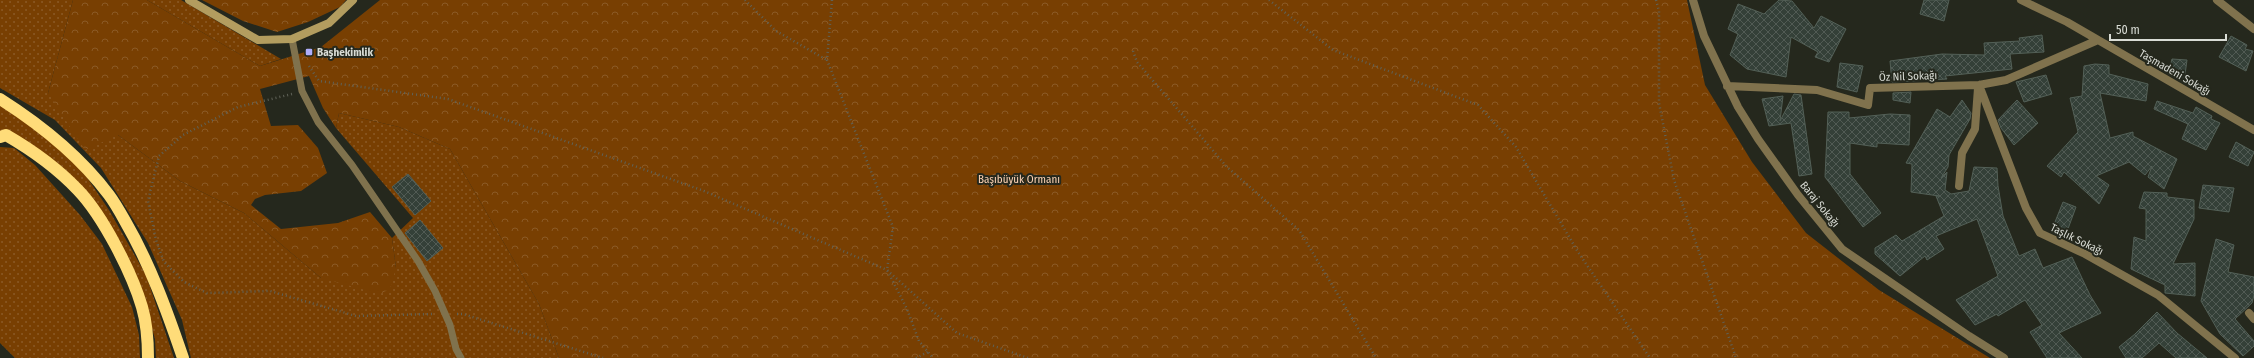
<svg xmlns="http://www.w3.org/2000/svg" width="2254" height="358" viewBox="0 0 2254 358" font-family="'Fira Sans Condensed',sans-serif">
  <defs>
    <pattern id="grass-dots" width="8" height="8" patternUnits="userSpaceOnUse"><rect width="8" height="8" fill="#783f02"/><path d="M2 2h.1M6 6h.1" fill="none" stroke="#8b5a26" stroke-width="1.8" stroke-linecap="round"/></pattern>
    <pattern id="forest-crowns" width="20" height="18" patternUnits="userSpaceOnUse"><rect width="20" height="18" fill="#783f02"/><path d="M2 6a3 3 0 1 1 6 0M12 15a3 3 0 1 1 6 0" fill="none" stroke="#8b5a26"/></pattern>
    <pattern id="building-cross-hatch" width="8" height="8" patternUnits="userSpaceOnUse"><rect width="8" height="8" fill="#344038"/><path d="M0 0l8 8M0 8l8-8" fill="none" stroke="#515b54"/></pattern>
  </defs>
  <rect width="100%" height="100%" fill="#25281d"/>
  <path fill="url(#grass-dots)" d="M0,0H73L48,93L118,135L180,181L244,213L321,278L396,268L392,238L413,218L336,128L339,113L399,127L450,149L539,304L559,358H191L182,320L148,243L101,168L55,120L0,88Z
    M147,0H181L281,59L260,66Z
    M0,103L59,147L86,176L109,210L146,275L174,358H156L155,339L140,288L75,182L0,133Z
    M0,147L14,148L35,165L80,215L102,244L132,307L139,335L140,358H15L0,343Z"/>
  <path fill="url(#forest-crowns)" d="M73,0H147L260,66L321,47L380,0H1687L1705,85L1752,162L1806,233L1879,290L1990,358H559L539,304L450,149L399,127L339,113L336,128L323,108L309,76L260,89L271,126L298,125L318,148L327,173L301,191L265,195L255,199L251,205L281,229L338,223L370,212L392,238L396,268L390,289L380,294L321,278L244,213L180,181L118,135L85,150L48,93Z
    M202,0H346L340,7L308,22L277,32L243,21Z"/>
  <path fill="url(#building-cross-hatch)" stroke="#536057" d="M1779,0L1792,1L1814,28L1821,16L1846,29L1829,62L1815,57L1818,52L1791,37L1786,77L1747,69L1730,55L1738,34L1728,29L1738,4L1764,14Z
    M1924,0H1949L1944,21L1920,14Z
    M2042,35L2044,52L2010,54L2012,69L1945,76L1947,79L1892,82L1890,61L1942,54L1985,55L1984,43L2020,41L2019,38Z
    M2231,36L2247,45L2245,49L2253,51L2246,71L2219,57Z
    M2172,59L2187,60L2184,82L2168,74Z
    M1840,63L1863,66L1857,92L1837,87Z
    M2095,64L2109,65V74L2148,84L2146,101L2100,93L2110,138L2133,132V136L2177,159L2164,189L2148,177L2152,166L2145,175L2129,162L2096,176L2109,185L2099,204L2064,172L2061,177L2047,166L2078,132L2070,98L2082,96L2084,66Z
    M2046,75L2052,94L2024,102L2016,82Z
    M1911,92L1910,103L1893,100V93Z
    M1794,94L1801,95L1812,174L1799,176L1791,123L1769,126L1762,99L1783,96L1780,121Z
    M1962,100L1971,113L1970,119L1949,155L1948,167L1941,178L1947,172L1945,190L1951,194L1969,191L1974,167L1997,168L1998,186L2003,216L2019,256L2035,249L2043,268L2072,257L2090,295L2101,313L2059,333L2082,358H2047L2030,332L2042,325L2025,300L1998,316L1997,314L1975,325L1956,300L1998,276L1977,219L1936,236L1944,249L1927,260L1925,256L1900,276L1875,254V248L1896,235L1902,241L1944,216L1936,196H1939L1911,192L1912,164L1906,163L1937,109L1950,117Z
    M2017,100L2038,123L2014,145L2001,128L1998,120Z
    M2157,101L2193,113L2196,107L2212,116L2211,119L2220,123L2206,150L2182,139L2188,124L2154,109Z
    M1828,112H1849V118L1890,114L1910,115L1909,145L1877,143V147L1850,143V174L1881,213L1863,227L1825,177Z
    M2236,142L2254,152L2248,166L2229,157Z
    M408,174L431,201L415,215L392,187Z
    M2203,185L2234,188L2229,212L2199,208Z
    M2144,192L2167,193V197L2194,200V219L2173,264L2195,263V296L2165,293V285L2131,269L2134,237L2146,241V209L2139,208Z
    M2063,202L2076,207L2065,237L2051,232Z
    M420,220L443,248L427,261L405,233Z
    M2216,239L2234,245L2228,272L2254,277V295L2252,303L2235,319L2254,341V346L2243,356L2220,334L2201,301Z
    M2157,312L2177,333L2207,358H2176L2159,343L2142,358H2126L2119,347L2135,334Z"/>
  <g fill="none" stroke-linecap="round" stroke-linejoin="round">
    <path stroke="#5f6258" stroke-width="2.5" stroke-dasharray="1 3" stroke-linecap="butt" d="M745,0L776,31L827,60
      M832,0L827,60L893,227L887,270L907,309L919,341L933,358
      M1269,0L1333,50L1478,105L1516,147L1578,252L1650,358
      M1656,0L1659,11V103L1674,180L1736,358
      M1133,51L1137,62L1227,167L1299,230L1376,358
      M309,66L319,81L448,99L704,191L887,270L957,333L1028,358
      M292,94L238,107L183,135L159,156L148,201L156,240L164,262L184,282L207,293L270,291L356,316L434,314
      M457,314H463L603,358
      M916,358L928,352"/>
    <path stroke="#80724d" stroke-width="7" d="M292,39L302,91L318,122L352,165L418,261L435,291L450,325L456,349L461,358"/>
    <path stroke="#80724d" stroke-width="8" d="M1693,0L1704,36L1738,107L1758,139L1798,195L1842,249L1969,336L2004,358
      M2021,0L2067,22L2254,130
      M2217,0L2254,29
      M1979,85L2026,208L2040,233L2085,254L2158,295L2235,358
      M1727,86L1817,90L1868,105L1870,88L1979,85L2006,80L2098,40
      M1959,186L1962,153L1975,129L1978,88
      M2249,313L2254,319"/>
    <path stroke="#b39d5f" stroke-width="8" d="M189,0L258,40L292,39L329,23L353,0"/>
    <path stroke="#ffdc79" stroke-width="12" d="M0,99C41,125 79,155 109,195C115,203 120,212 125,221C150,264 167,311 183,358
      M0,137L6,135C32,150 58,169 78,190C103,216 132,273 142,307C147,324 148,341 148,358"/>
  </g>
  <rect fill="#afaefa" stroke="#25281d" stroke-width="1.5" x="305" y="48" width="8" height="8" rx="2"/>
  <g text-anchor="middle" stroke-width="4" stroke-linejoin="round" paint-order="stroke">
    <g font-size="11" font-weight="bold" fill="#d9dcd5" stroke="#25281d" text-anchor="start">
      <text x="317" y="56">Başhekimlik</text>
    </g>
    <g font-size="11" fill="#d9dcd5" stroke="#25281d">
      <text transform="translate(2175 72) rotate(30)" y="4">Taşmadeni Sokağı</text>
      <text transform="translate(1908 76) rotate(-2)" y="4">Öz Nil Sokağı</text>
      <text transform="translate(1820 204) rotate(51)" y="4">Baraj Sokağı</text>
      <text transform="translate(2077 239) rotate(26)" y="4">Taşlık Sokağı</text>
    </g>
    <g font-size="11" fill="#fcd2b4" stroke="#25281d">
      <text x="1019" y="183">Başıbüyük Ormanı</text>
    </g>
  </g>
  <path d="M2110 34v6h116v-6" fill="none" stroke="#d9dcd5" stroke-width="2"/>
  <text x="2116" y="34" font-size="12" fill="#d9dcd5" stroke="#25281d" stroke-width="3" paint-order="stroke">50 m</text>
</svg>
